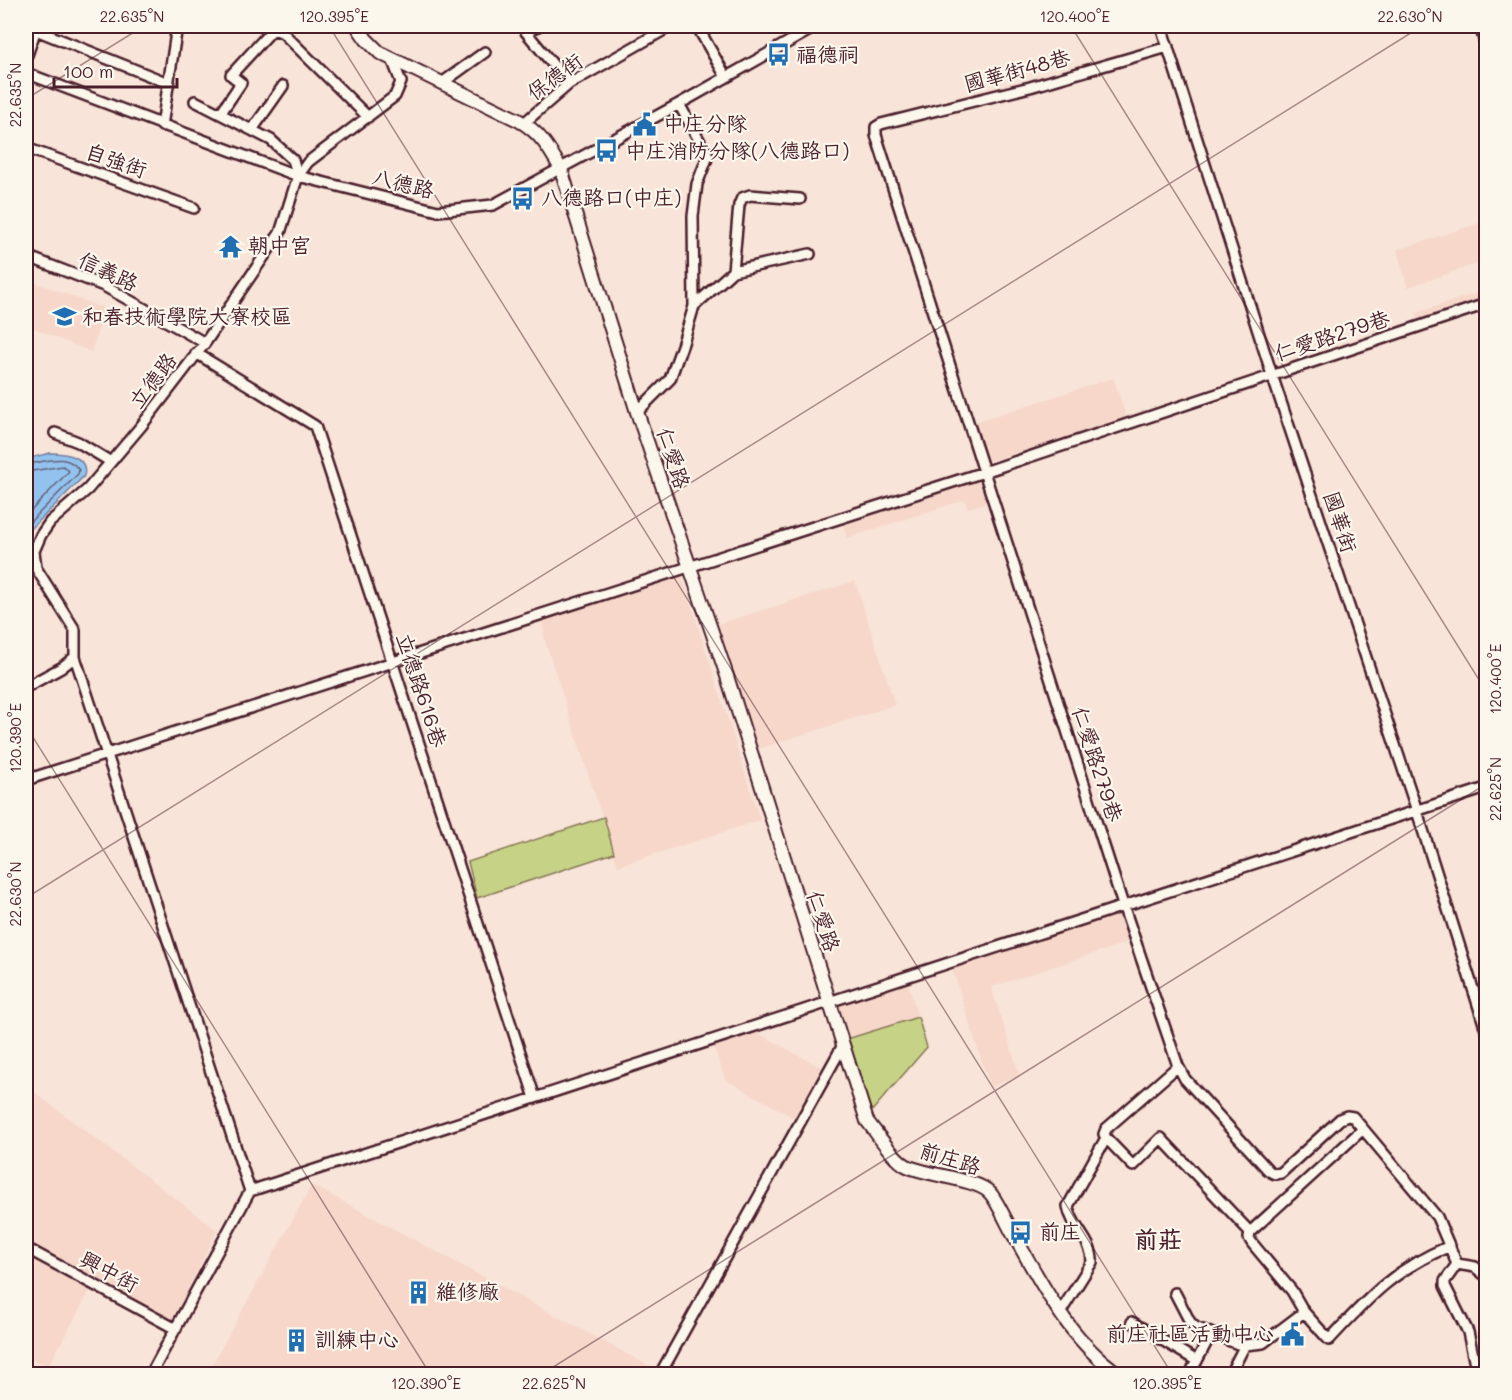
<svg xmlns="http://www.w3.org/2000/svg" width="1512" height="1400" viewBox="0 0 1512 1400" font-family="Mali,'LXGW WenKai TC',sans-serif">
  <rect width="100%" height="100%" fill="#f8e4d8"/>
  <filter id="ink" filterUnits="userSpaceOnUse"><feTurbulence type="fractalNoise" baseFrequency=".0167" numOctaves="2"/><feDisplacementMap in="SourceGraphic" scale="12" xChannelSelector="R" yChannelSelector="G"/><feConvolveMatrix kernelMatrix="1 2 1 2 8 2 1 2 1" color-interpolation-filters="sRGB"/></filter>
  <g filter="url(#ink)">
    <path fill="#f6d7ca" d="M1486,221V261L1408,287L1397,250Z
      M26,279L105,309L91,352L26,325Z
      M1486,290V304L1420,326L1416,313Z
      M1113,378L1127,418L988,462L975,422Z
      M979,477L987,502L968,508L964,500L847,538L842,521Z
      M681,573L760,820L618,866L545,640L542,619Z
      M855,581L895,705L755,750L715,625Z
      M1120,911L1129,942L991,987L1020,1076L990,1087L952,968Z
      M908,983L918,1017L847,1039L837,1006Z
      M756,1032L824,1069L798,1120L725,1079L714,1047Z
      M26,1086L217,1230L173,1322L26,1241Z
      M312,1185L664,1374H207Z
      M26,1253L92,1287L48,1366L26,1357Z"/>
    <path fill="#c6d386" stroke="#887958" stroke-width="1.5" d="M604,817L614,853L477,898L468,862Z
      M918,1017L927,1047L871,1112L847,1039Z"/>
    <path fill="#92c3ee" stroke="#7581a0" stroke-width="1.5" d="M50,453C66,453 89,456 84,476L26,534V459Z"/>
    <g fill="none" stroke-linecap="round" stroke-linejoin="round">
      <path stroke="#676179" stroke-width="1.5" d="M26,464C44,463 66,451 79,470L78,474L26,526
        M26,472L63,466L69,471L26,516"/>
      <path stroke="#7581a0" stroke-width="2" d="M26,1371L33,1374"/>
      <defs>
        <path id="street" d="M267,26L283,33L368,117
          M538,26L526,32L569,84
          M697,26L726,77
          M1161,26L1272,375L1417,811L1486,1030
          M1480,26L1486,46
          M36,30L168,83
          M1168,47L1030,87L881,124L876,127V135L1123,905L1178,1066L1185,1079L1269,1171L1275,1174L1281,1173L1340,1119L1347,1116L1353,1117L1437,1217L1457,1264L1475,1267L1486,1276
          M26,58L37,26
          M26,73L298,176L438,211L493,205L679,104L817,26
          M442,83L485,52
          M195,101L271,140L293,160L298,176
          M220,114L241,83L231,75L274,28
          M524,123L569,84L671,26
          M162,126L177,26
          M252,130L283,86
          M26,148L194,208
          M26,256L104,286L205,343
          M733,271L739,205L742,198L750,195L800,199
          M694,306L733,271L810,254
          M196,353L315,426L535,1098
          M637,412L670,379L683,343L694,306L693,216L697,184L708,156L679,104
          M55,433L78,442L111,462
          M75,657L250,1191
          M26,687L61,668L75,657V630L36,568L34,551L41,535L50,522L88,489L142,425L205,343L280,233L298,176L308,162L395,96L401,82L392,59
          M26,780L984,472L1486,304
          M1106,1138L1133,1166L1161,1138L1250,1232L1249,1238L1252,1243L1292,1291L1304,1312L1329,1340C1369,1297 1394,1269 1450,1246
          M1250,1232L1363,1129
          M26,1248L176,1329
          M1457,1264L1445,1281V1286L1468,1332L1477,1374
          M1175,1293L1190,1322L1195,1327L1238,1344L1245,1345L1263,1343L1304,1312
          M1060,1313L1092,1262C1093,1241 1071,1227 1068,1206L1106,1138L1104,1134L1106,1129L1178,1066
          M1132,1322L1197,1361
          M663,1369L843,1045
          M151,1374L250,1191C662,1057 1074,921 1486,788
          M1190,1374L1211,1334
          M1230,1374L1245,1345"/>
        <path id="secondary" d="M357,26L366,39L380,53L518,120C540,132 549,148 561,169L637,412L726,673L867,1121C877,1133 893,1159 907,1166C925,1175 978,1179 990,1193C996,1199 1007,1223 1012,1232C1042,1284 1069,1340 1119,1374"/>
      </defs>
      <use href="#street" stroke="#4a1f2b" stroke-width="14"/>
      <use href="#secondary" stroke="#4a1f2b" stroke-width="16"/>
      <use href="#street" stroke="#fbf7ec" stroke-width="9"/>
      <use href="#secondary" stroke="#fbf7ec" stroke-width="12"/>
    </g>
  </g>
  <path fill="none" stroke="#4a1f2b" stroke-width="1.5" stroke-opacity="0.45" d="M329,26L1172,1374M1071,26L1486,691M26,99L144,26M26,726L430,1374M26,898L1422,26M542,1374L1486,784"/>
  <defs>
    <symbol id="bus-bare" viewBox="-9 -9 18 18"><path d="M-5-6H5V4H4V6H2V4H-2V6H-4V4H-5ZM-3.5-4V0h7V-4ZM-3.5 1.2v1.5H-2V1.2ZM2 1.2v1.5H3.5V1.2Z" fill="#1f6fb2" stroke="#fbf7ec" stroke-width="2.5" paint-order="stroke"/></symbol>
    <symbol id="civic-bare" viewBox="-9 -9 18 18"><path d="M-.6-6.5H3V-4.5H.6V-3L4-1V1h2V6H-6V1h2V-1L-.6-3ZM-1.2 2.5V6h2.4V2.5Z" fill="#1f6fb2" stroke="#fbf7ec" stroke-width="2.5" paint-order="stroke"/></symbol>
    <symbol id="temple-bare" viewBox="-9 -9 18 18"><path d="M0-6L5-2H3V0L6.5 2.5H4V6H1.5V3h-3V6H-4V2.5H-6.5L-3 0V-2H-5Z" fill="#1f6fb2" stroke="#fbf7ec" stroke-width="2.5" paint-order="stroke"/></symbol>
    <symbol id="university-bare" viewBox="-9 -9 18 18"><path d="M0-5L7-2L0 1L-7-2ZM-4 1L0 2.5L4 1V4Q0 6-4 4Z" fill="#1f6fb2" stroke="#fbf7ec" stroke-width="2.5" paint-order="stroke"/></symbol>
    <symbol id="building-bare" viewBox="-9 -9 18 18"><path d="M-4-6H4V6H1V3H-1V6H-4ZM-2.5-4.3h1.7v1.8h-1.7ZM.8-4.3h1.7v1.8H.8ZM-2.5-1h1.7V.8h-1.7ZM.8-1h1.7V.8H.8Z" fill="#1f6fb2" stroke="#fbf7ec" stroke-width="2.5" paint-order="stroke"/></symbol>
  </defs>
  <g fill-rule="evenodd">
    <use href="#bus-bare" x="762" y="38" width="33" height="33"/>
    <use href="#civic-bare" x="628" y="108" width="33" height="33"/>
    <use href="#bus-bare" x="590" y="134" width="33" height="33"/>
    <use href="#bus-bare" x="506" y="182" width="33" height="33"/>
    <use href="#temple-bare" x="214" y="230" width="33" height="33"/>
    <use href="#university-bare" x="48" y="300" width="33" height="33"/>
    <use href="#bus-bare" x="1004" y="1216" width="33" height="33"/>
    <use href="#building-bare" x="402" y="1276" width="33" height="33"/>
    <use href="#civic-bare" x="1276" y="1318" width="33" height="33"/>
    <use href="#building-bare" x="280" y="1324" width="33" height="33"/>
  </g>
  <g text-anchor="middle" stroke-width="4.5" stroke-linejoin="round" paint-order="stroke">
    <g font-size="21" fill="#4a1f2b" stroke="#fbf7ec" text-anchor="start">
      <text x="796" y="62">福德祠</text>
      <text x="663" y="131">中庄分隊</text>
      <text x="625" y="158">中庄消防分隊(八德路口)</text>
      <text x="541" y="205">八德路口(中庄)</text>
      <text x="248" y="253">朝中宮</text>
      <text x="82" y="324">和春技術學院大寮校區</text>
      <text x="1039" y="1239">前庄</text>
      <text x="436" y="1299">維修廠</text>
      <text x="1274" y="1341" text-anchor="end">前庄社區活動中心</text>
      <text x="315" y="1347">訓練中心</text>
    </g>
    <g font-size="21" fill="#4a1f2b" stroke="#fbf7ec">
      <text transform="translate(1017 71) rotate(-15)" y="7">國華街48巷</text>
      <text transform="translate(555 77) rotate(-36)" y="7">保德街</text>
      <text transform="translate(116 161) rotate(19)" y="7">自強街</text>
      <text transform="translate(403 184) rotate(14)" y="7">八德路</text>
      <text transform="translate(108 272) rotate(25)" y="7">信義路</text>
      <text transform="translate(1332 336) rotate(-18)" y="7">仁愛路279巷</text>
      <text transform="translate(153 381) rotate(-53)" y="7">立德路</text>
      <text transform="translate(673 458) rotate(72)" y="7">仁愛路</text>
      <text transform="translate(1340 522) rotate(72)" y="7">國華街</text>
      <text transform="translate(421 690) rotate(72)" y="7">立德路616巷</text>
      <text transform="translate(1097 764) rotate(72)" y="7">仁愛路279巷</text>
      <text transform="translate(823 921) rotate(72)" y="7">仁愛路</text>
      <text transform="translate(950 1159) rotate(17)" y="7">前庄路</text>
      <text transform="translate(109 1272) rotate(28)" y="7">興中街</text>
    </g>
    <g font-size="24" font-weight="bold" fill="#4a1f2b" stroke="#fbf7ec">
      <text x="1158" y="1248">前莊</text>
    </g>
  </g>
  <rect width="1512" height="1400" fill="none" stroke="#fbf7ec" stroke-width="66"/>
  <path d="M54 78v9h123v-9" fill="none" stroke="#4a1f2b" stroke-width="3"/>
  <text x="63" y="78" font-size="18" fill="#4a1f2b" stroke="#fbf7ec" stroke-width="4.5" paint-order="stroke">100 m</text>
  <rect x="33" y="33" width="1446" height="1334" fill="none" stroke="#4a1f2b" stroke-width="2"/>
  <g font-size="15" text-anchor="middle" fill="#4a1f2b">
    <text x="132" y="22">22.635°N</text>
    <text x="334" y="22">120.395°E</text>
    <text x="1075" y="22">120.400°E</text>
    <text x="1410" y="22">22.630°N</text>
    <text transform="translate(16 95) rotate(-90)" y="5">22.635°N</text>
    <text transform="translate(1496 679) rotate(-90)" y="5">120.400°E</text>
    <text transform="translate(16 738) rotate(-90)" y="5">120.390°E</text>
    <text transform="translate(1496 789) rotate(-90)" y="5">22.625°N</text>
    <text transform="translate(16 894) rotate(-90)" y="5">22.630°N</text>
    <text x="426" y="1389">120.390°E</text>
    <text x="554" y="1389">22.625°N</text>
    <text x="1167" y="1389">120.395°E</text>
  </g>
</svg>
